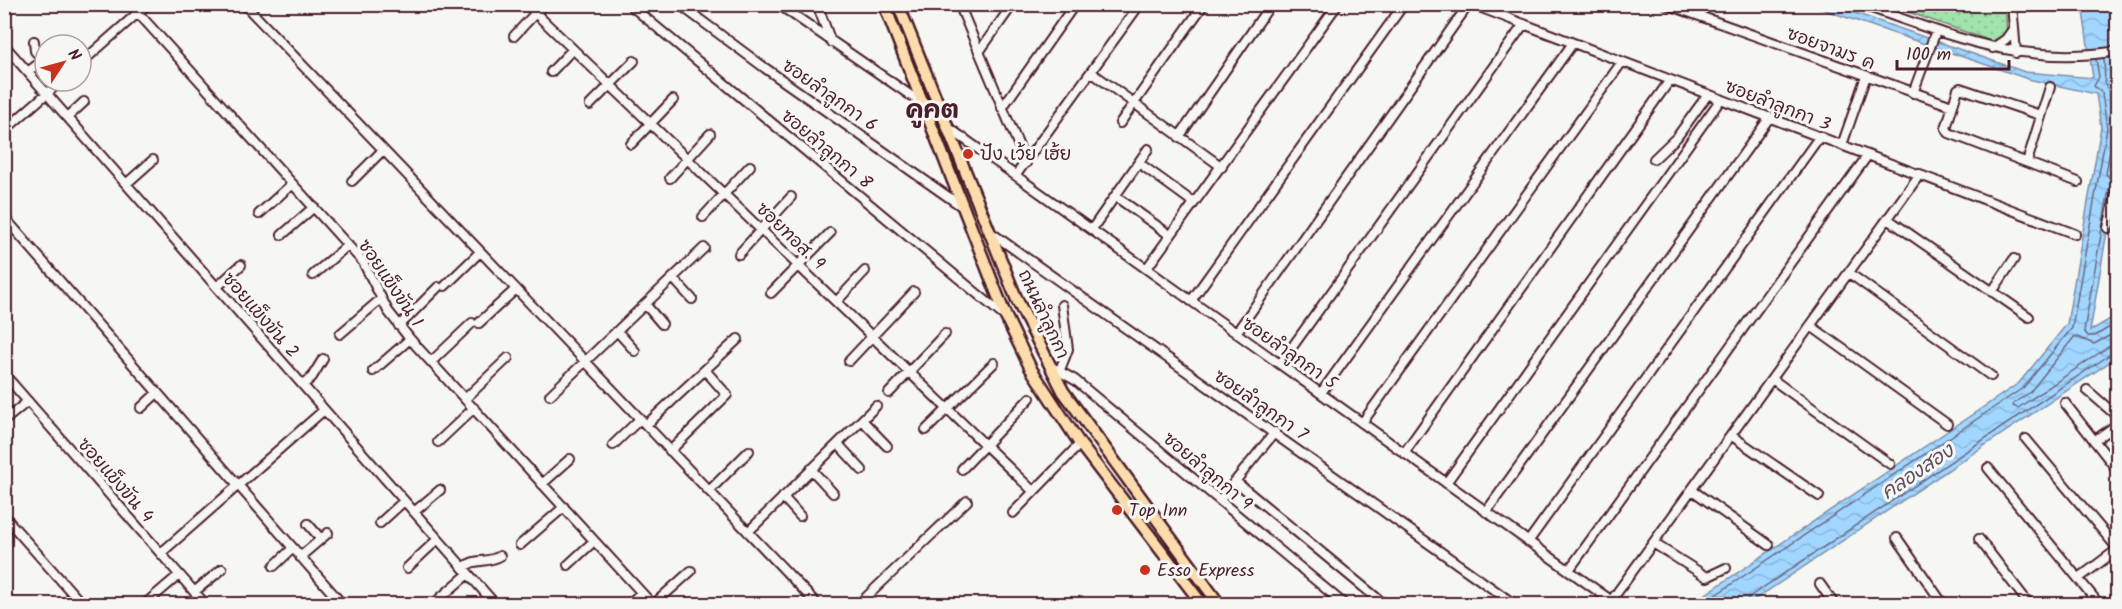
<svg xmlns="http://www.w3.org/2000/svg" width="2122" height="609" viewBox="0 0 2122 609" font-family="Kalam,'Playpen Sans Thai',sans-serif">
  <defs>
    <pattern id="grass-dots" width="8" height="8" patternUnits="userSpaceOnUse" patternTransform="scale(1.5)"><rect width="8" height="8" fill="#a1e3ac"/><path d="M2 2h.1M6 6h.1" fill="none" stroke="#8cc294" stroke-width="1.8" stroke-linecap="round"/></pattern>
    <pattern id="water-waves" width="16" height="10" patternUnits="userSpaceOnUse" patternTransform="scale(1.5)"><rect width="16" height="10" fill="#a0d6ff"/><path d="M0 5q4-4 8 0t8 0" fill="none" stroke="#8bb7db"/></pattern>
  </defs>
  <rect width="100%" height="100%" fill="#f6f6f2"/>
  <filter id="ink" filterUnits="userSpaceOnUse"><feTurbulence type="fractalNoise" baseFrequency=".0167" numOctaves="2"/><feDisplacementMap in="SourceGraphic" scale="12" xChannelSelector="R" yChannelSelector="G"/><feConvolveMatrix kernelMatrix="1 2 1 2 8 2 1 2 1" color-interpolation-filters="sRGB"/></filter>
  <g filter="url(#ink)">
    <path fill="url(#grass-dots)" stroke="#76816c" stroke-width="1.5" d="M1888,5H2005L2007,32L1994,42Z"/>
    <path fill="url(#water-waves)" stroke="#7e8daa" stroke-width="1.5" d="M1810,5H1832L2025,72L2093,78L2082,5H2109L2117,61V173L2090,331L2117,315V357L1748,604H1691L2019,383L2067,324L2101,127L2096,94L2028,79Z"/>
    <g fill="none" stroke-linecap="round" stroke-linejoin="round">
      <path stroke="#6c6880" stroke-width="1.5" d="M2104,58L2105,84L2109,92L2114,127L2106,174L2109,177L2118,176
        M2113,184L2109,189L2084,331L2088,336H2095L2118,322
        M2118,331L2094,344L2075,336L2030,392L2014,403L2013,406L2018,408L2108,347L2118,345
        M1702,604L2023,388L2072,328L2107,128L2102,93L2094,86L2099,77L2096,59
        M1745,604L1749,597L2111,354L2118,353"/>
      <defs>
        <path id="minor" d="M130,4L363,262L388,311L410,339L652,604
          M244,4L817,604
          M526,4L1033,491
          M629,4L1004,316
          M679,4L765,68L964,208
          M778,4L923,104
          M817,4L831,42
          M959,4L1026,163
          M1471,4L2075,234
          M1666,4L1952,106
          M1860,4C1949,35 2021,67 2118,51
          M2012,4L2016,53
          M514,36L544,4
          M34,41L35,51L45,62
          M4,45L495,604
          M1993,48L2006,39L2013,29
          M979,52L1013,4
          M81,63L148,4
          M28,72L42,61
          M551,72L573,49
          M1091,72L1222,167
          M1913,93L1936,31
          M590,105L634,61
          M1002,108L1075,4
          M2040,115L1960,88L1958,89L1946,128L1949,133L2078,182
          M68,117L84,102
          M1120,123L1204,4
          M949,128L1616,604
          M4,131L61,81
          M1179,137L1271,4
          M631,144L673,100
          M1842,145L1866,76
          M1654,159L1677,137L1708,94
          M2027,162L2050,87
          M1139,163L1190,200
          M1016,175L1140,4
          M670,178L710,134
          M352,181L383,150
          M126,184L153,160
          M1115,196L1167,233
          M259,214L292,184
          M4,217L342,604
          M703,217L750,166
          M1888,219L2029,317
          M2108,228L2118,186
          M1092,229L1148,149
          M990,232L1514,604
          M282,235L314,207
          M739,254L791,197
          M1147,268L1338,4
          M1849,273L1991,376
          M313,275L348,245
          M673,278L692,299
          M445,286L480,252
          M217,287L241,265
          M1992,292L2014,259
          M771,293L830,233
          M837,301L865,271
          M1191,301L1404,4
          M645,304L662,324
          M479,323L516,289
          M399,326L438,287
          M1811,326L1947,424
          M617,331L635,351
          M1236,333L1469,4
          M340,334L381,299
          M849,361L914,292
          M431,362L472,323
          M1280,364L1524,24
          M1050,366L1075,380L1344,604
          M1060,370L1068,349L1062,305
          M373,371L410,339
          M4,374L205,604
          M1772,379L1890,464
          M303,385L312,377L323,359
          M2087,390L2118,417
          M889,393L945,334
          M1321,393L1573,43
          M550,395L704,248
          M465,399L508,358
          M2065,403L2118,471
          M141,408L157,393
          M862,420L887,446
          M4,421L28,401
          M1362,423L1622,62
          M646,425L738,339
          M926,430L994,363
          M1732,436L1819,496
          M2026,439L2118,549
          M2094,441L2115,426
          M438,442L474,408
          M838,444L862,470
          M613,445L640,419
          M670,451L727,395L705,370
          M1404,453L1670,80
          M1988,468L2099,604
          M811,469L833,493
          M962,469L1030,398
          M1235,481L1384,604
          M1446,483L1721,99
          M542,484L570,459
          M1692,490L1769,545
          M709,491L749,451
          M783,497L800,516
          M1220,500L1275,432
          M414,512L440,490
          M1486,512L1770,117
          M1013,513L1080,444
          M4,516L82,604
          M380,523L404,501
          M308,524L321,539
          M748,532L876,406
          M1897,538L1943,604
          M1979,539L2029,604
          M1528,542L1820,136
          M1653,543L1707,577L1726,568
          M520,545L564,507
          M161,553L324,410
          M300,557L328,533
          M568,565L594,541
          M274,566L293,548
          M407,568L438,539
          M463,568C475,557 487,564 500,556
          M1569,570L1868,155
          M2079,578L2118,549
          M1820,584L1834,604
          M194,592L222,569
          M439,599L468,574
          M1611,601L1920,174
          M4,602L6,604
          M145,604L179,575
          M629,604L641,593
          M654,604L691,571
          M859,604L967,501"/>
        <path id="major" d="M884,4L1006,317L1031,369L1080,444L1202,604
          M898,4L1017,300L1063,391L1219,604"/>
      </defs>
      <use href="#minor" stroke="#4a1f2b" stroke-width="12"/>
      <use href="#major" stroke="#4a1f2b" stroke-width="15"/>
      <use href="#minor" stroke="#f6f6f2" stroke-width="8"/>
      <use href="#major" stroke="#fcdcac" stroke-width="10"/>
    </g>
  </g>
  <g fill="#c8321e" stroke="#f6f6f2" stroke-width="2">
    <circle cx="968" cy="154" r="6"/>
    <circle cx="1117" cy="510" r="6"/>
    <circle cx="1145" cy="570" r="6"/>
  </g>
  <g text-anchor="middle" stroke-width="6" stroke-linejoin="round" paint-order="stroke">
    <g font-size="18" fill="#4a1f2b" stroke="#f6f6f2">
      <text transform="translate(1831 48) rotate(20)" y="6">ซอยจามร ค</text>
      <text transform="translate(830 95) rotate(35)" y="6">ซอยลำลูกกา 6</text>
      <text transform="translate(1778 105) rotate(21)" y="6">ซอยลำลูกกา 3</text>
      <text transform="translate(827 149) rotate(40)" y="6">ซอยลำลูกกา 8</text>
      <text transform="translate(791 236) rotate(44)" y="6">ซอยทอส. 9</text>
      <text transform="translate(391 283) rotate(56)" y="6">ซอยแข็งขัน 1</text>
      <text transform="translate(1044 314) rotate(65)" y="6">ถนนลำลูกกา</text>
      <text transform="translate(261 315) rotate(49)" y="6">ซอยแข็งขัน 2</text>
      <text transform="translate(1290 353) rotate(35)" y="6">ซอยลำลูกกา 5</text>
      <text transform="translate(1261 405) rotate(35)" y="6">ซอยลำลูกกา 7</text>
      <text transform="translate(1208 471) rotate(40)" y="6">ซอยลำลูกกา 9</text>
      <text transform="translate(116 480) rotate(49)" y="6">ซอยแข็งขัน 4</text>
    </g>
    <g font-size="18" fill="#4a1f2b" stroke="#f6f6f2" text-anchor="start">
      <text x="980" y="160">ปัง เว้ย เฮ้ย</text>
      <text x="1129" y="516">Top Inn</text>
      <text x="1157" y="576">Esso Express</text>
    </g>
    <g font-size="20" font-style="italic" fill="#604d60" stroke="#f6f6f2">
      <text transform="translate(1917 471) rotate(-34)" y="7">คลองสอง</text>
    </g>
    <g font-size="24" font-weight="bold" fill="#4a1f2b" stroke="#f6f6f2">
      <text x="932" y="118">คูคต</text>
    </g>
  </g>
  <rect width="2122" height="609" fill="none" stroke="#f6f6f2" stroke-width="24"/>
  <rect x="12" y="12" width="2098" height="585" fill="none" stroke="#4a1f2b" stroke-width="2" filter="url(#ink)"/>
  <g transform="translate(63 63) rotate(54)"><circle r="28" fill="#f6f6f2" stroke="#b1a0a2" stroke-width="1.5"/>
  <path d="M0-4.5L10 22L0 15L-10 22Z" fill="#c8321e"/>
  <text y="-9" font-size="16" font-weight="bold" text-anchor="middle" fill="#4a1f2b">N</text>
  </g>
  <path d="M1897 60v9h112v-9" fill="none" stroke="#4a1f2b" stroke-width="3"/>
  <text x="1906" y="60" font-size="18" fill="#4a1f2b" stroke="#f6f6f2" stroke-width="4.5" paint-order="stroke">100 m</text>
</svg>
